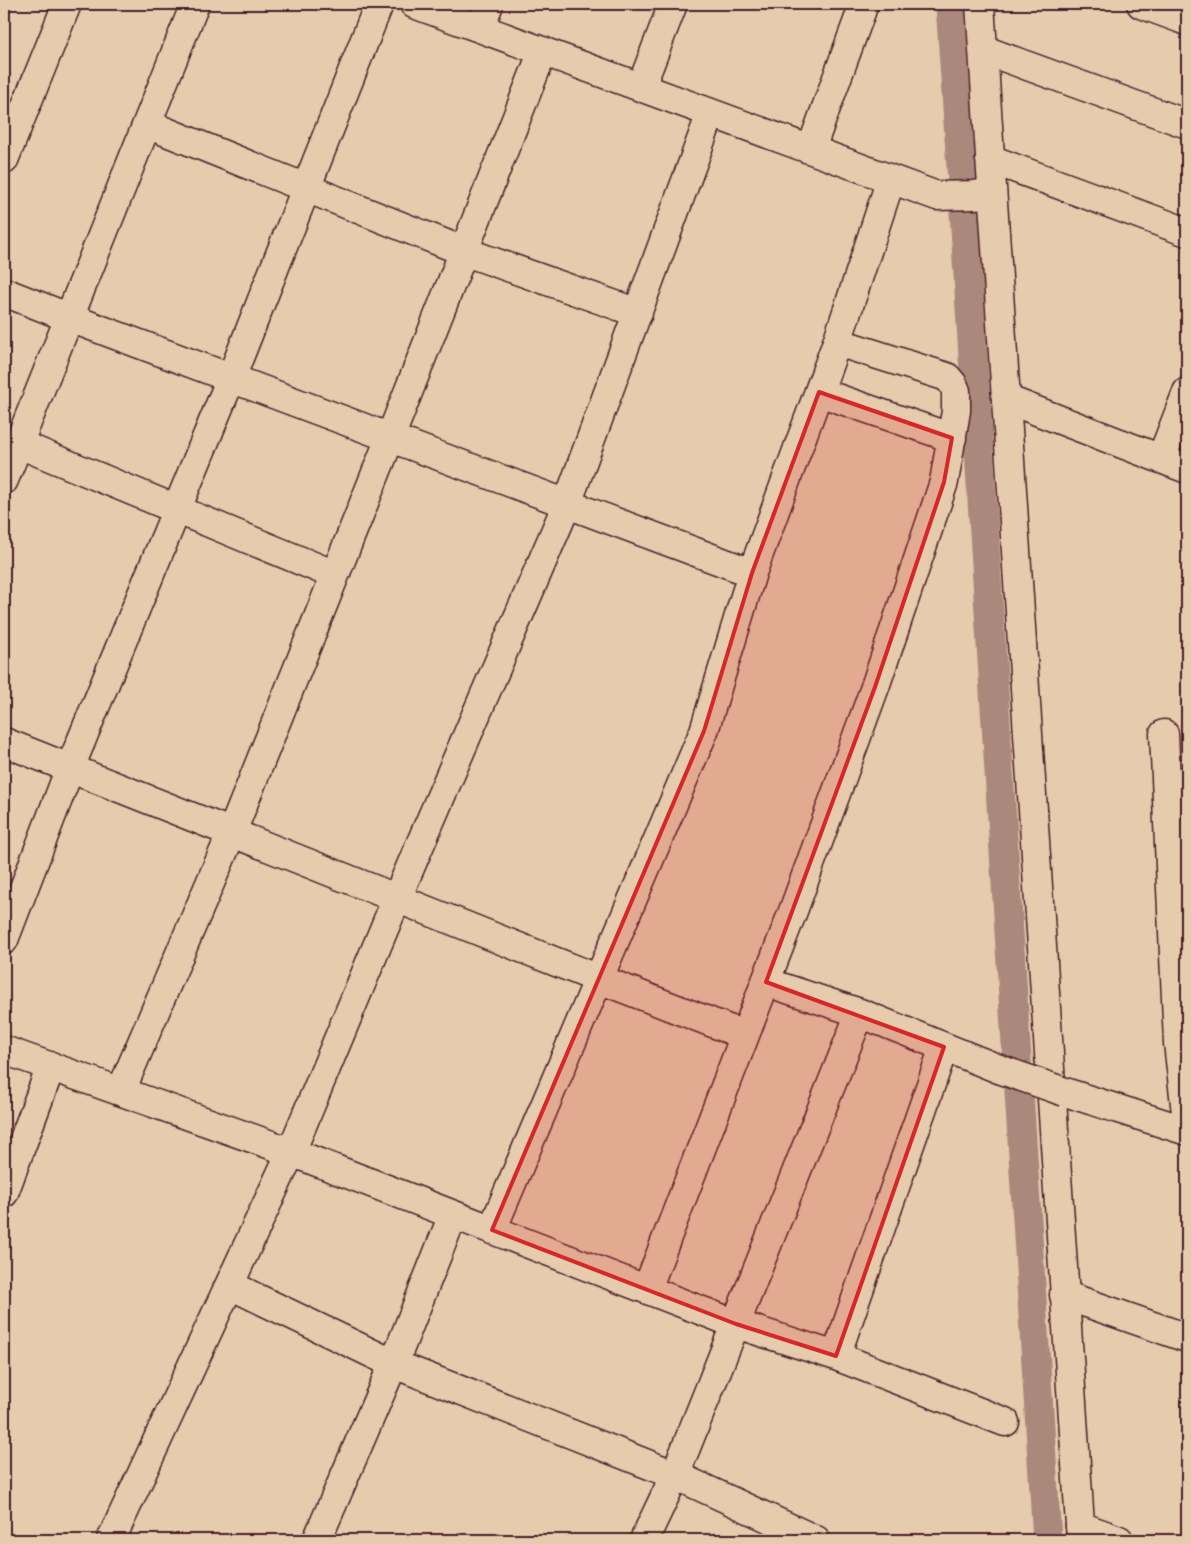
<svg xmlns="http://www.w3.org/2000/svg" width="1191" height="1544" viewBox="0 0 1191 1544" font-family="Sriracha,sans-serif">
  <rect width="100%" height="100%" fill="#e6cbad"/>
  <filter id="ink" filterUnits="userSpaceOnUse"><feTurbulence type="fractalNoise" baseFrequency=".02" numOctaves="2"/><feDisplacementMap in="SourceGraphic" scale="10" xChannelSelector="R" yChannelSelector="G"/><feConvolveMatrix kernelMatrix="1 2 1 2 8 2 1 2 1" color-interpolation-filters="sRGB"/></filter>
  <g filter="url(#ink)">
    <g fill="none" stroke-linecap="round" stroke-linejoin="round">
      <path stroke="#aa897c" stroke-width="29" d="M950,4L964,212L1047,1540"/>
      <defs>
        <path id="minor" d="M414,4L937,196L974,195L992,193
          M1141,4L1187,21
          M480,28L489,4
          M984,50L1187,124
          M641,87L673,4
          M147,124L463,251L638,313
          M811,149L864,4
          M990,159L1187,232
          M4,160L67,4
          M4,292L70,318L752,573
          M819,392L952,438
          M1006,399L1187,469
          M19,444L335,575
          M1161,459L1187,392
          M4,480L195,4
          M1164,734L1178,1043L1187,1122
          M4,742L599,979L744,1035
          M4,940L70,768L231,378L379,4
          M766,982L860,1013
          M4,1050L291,1152L736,1324L836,1356L1005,1422
          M121,1091L232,832L390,438L543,51
          M1065,1092L1187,1131
          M4,1193L51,1066
          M492,1230L704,731L752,573L837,342L891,179
          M230,1285L394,1364L675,1475L816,1540
          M647,1289L793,911L875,687L944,482L956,411V391L953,384L947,377L837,342
          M1064,1295L1187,1338
          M836,1356L944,1047
          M1080,1526L1119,1540
          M111,1540L291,1152L397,898L567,504L711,113
          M317,1540L398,1353L453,1215
          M644,1540L675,1475L860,1013L999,1069"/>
        <path id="tertiary" d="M980,4L1081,1540"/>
      </defs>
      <use href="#minor" stroke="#4a1f2b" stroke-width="31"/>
      <use href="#tertiary" stroke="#4a1f2b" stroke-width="31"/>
      <use href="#minor" stroke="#e6cbad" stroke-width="28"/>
      <use href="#tertiary" stroke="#e6cbad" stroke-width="28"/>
      <defs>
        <path id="minor-bridge" d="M999,1069L1065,1092"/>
      </defs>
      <use href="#minor-bridge" stroke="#4a1f2b" stroke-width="31" stroke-linecap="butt"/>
      <use href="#minor-bridge" stroke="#e6cbad" stroke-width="28"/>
    </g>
  </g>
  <path fill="#d62828" fill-opacity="0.2" stroke="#d62828" stroke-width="4" stroke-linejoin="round" d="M819,392L952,438L944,482L875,687L766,982L944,1047L836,1356L736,1324L492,1230L704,731L752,573Z"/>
  <rect width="1191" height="1544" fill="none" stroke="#e6cbad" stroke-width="20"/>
  <rect x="10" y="10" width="1171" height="1524" fill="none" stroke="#4a1f2b" stroke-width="2" filter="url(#ink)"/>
</svg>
